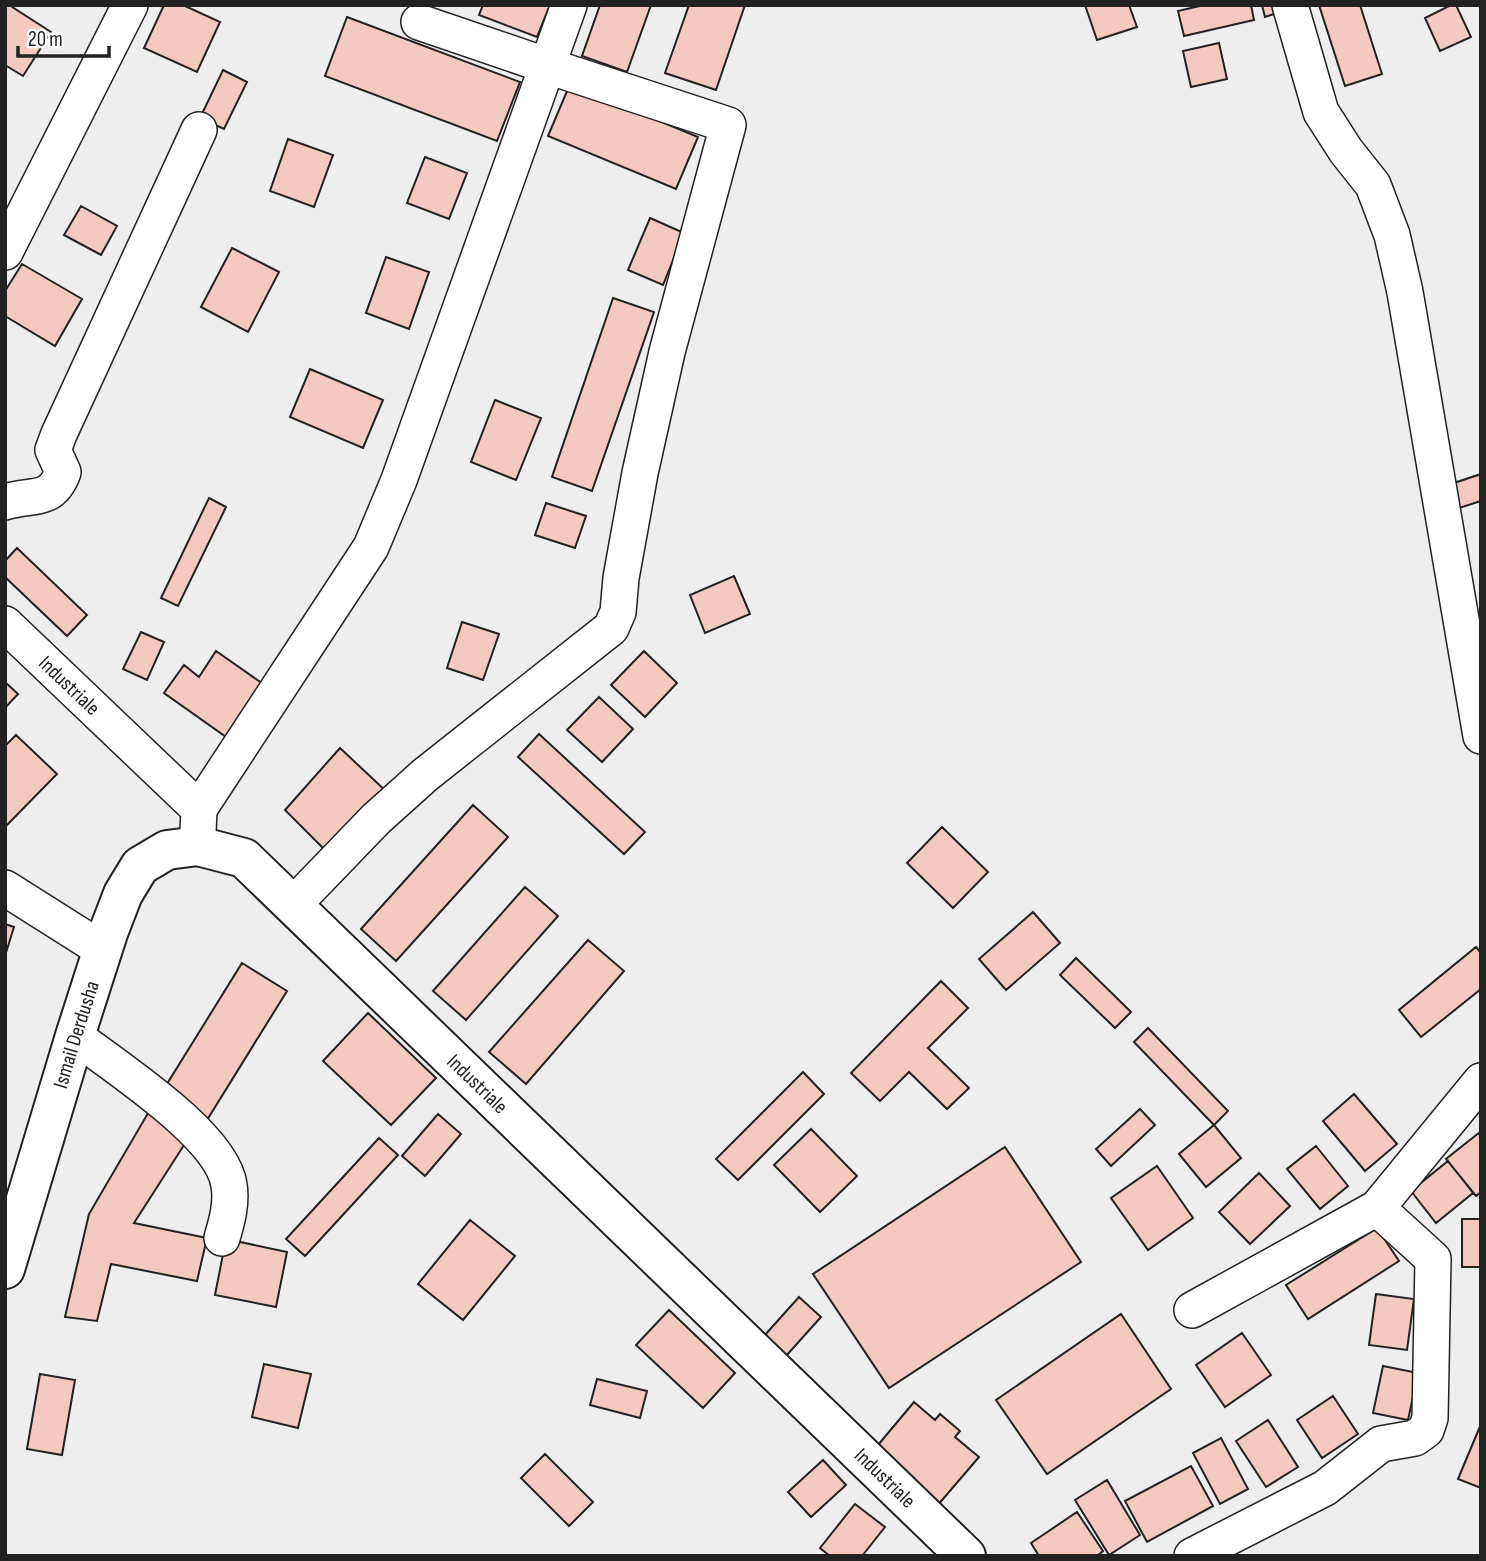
<svg xmlns="http://www.w3.org/2000/svg" width="1486" height="1561" viewBox="0 0 1486 1561" font-family="'Sofia Sans Condensed',sans-serif">
  <rect width="100%" height="100%" fill="#fff"/>
  <path fill="#eee" stroke="#6f6f6f" stroke-width="2" d="M5,5H1481V1556H5Z"/>
  <path fill="#f3c9c0" stroke="#222" stroke-width="2" d="M5,5H9L51,32L23,76L5,65Z
    M164,5H183L220,22L197,72L144,48Z
    M483,5H550L537,37L479,15Z
    M600,5H651L627,72L582,56Z
    M689,5H745L716,90L665,73Z
    M1085,5H1129L1137,27L1097,40Z
    M1204,5H1251L1254,20L1184,36L1178,11Z
    M1262,5H1278L1280,12L1265,17Z
    M1319,5H1360L1382,74L1345,86Z
    M1451,5H1456L1471,37L1440,51L1425,18Z
    M347,17L520,82L497,141L325,76Z
    M1219,43L1227,79L1191,87L1183,51Z
    M223,70L247,82L224,129L200,118Z
    M570,84L698,137L676,189L548,136Z
    M288,139L333,155L314,207L270,191Z
    M425,157L467,173L449,219L407,203Z
    M81,206L117,226L101,255L64,235Z
    M650,218L684,233L663,285L628,270Z
    M232,248L279,272L248,332L201,307Z
    M386,257L429,272L409,329L366,313Z
    M22,264L82,299L55,346L5,316V291Z
    M613,298L654,312L592,491L552,477Z
    M310,369L383,400L363,448L290,417Z
    M495,400L541,418L516,480L471,462Z
    M1481,474V501L1456,509L1448,485Z
    M209,498L226,507L178,606L161,598Z
    M546,503L586,516L575,548L535,535Z
    M17,548L87,615L67,636L5,577V561Z
    M734,576L750,614L705,633L690,595Z
    M462,622L499,634L483,680L447,668Z
    M141,632L164,642L147,680L123,669Z
    M216,651L266,686L229,739L164,693L184,665L199,677Z
    M644,651L677,683L645,717L611,685Z
    M5,682L18,694L5,708Z
    M599,697L633,729L602,762L567,730Z
    M539,734L645,832L624,854L518,757Z
    M16,735L57,774L5,827V746Z
    M340,748L389,794L327,852L285,810Z
    M473,805L508,837L396,961L361,929Z
    M942,827L988,872L953,908L907,863Z
    M525,887L558,916L466,1020L433,991Z
    M1033,912L1060,943L1006,990L979,959Z
    M5,924L14,927L5,956Z
    M588,940L624,971L526,1084L489,1052Z
    M1476,947L1481,953V989L1421,1037L1399,1010Z
    M1076,958L1131,1012L1115,1028L1060,975Z
    M242,963L287,991L207,1120L162,1092Z
    M941,981L968,1008L928,1048L969,1088L947,1109L909,1072L880,1101L851,1073Z
    M368,1013L436,1078L391,1125L323,1061Z
    M1148,1028L1228,1111L1214,1125L1134,1042Z
    M803,1072L824,1094L738,1180L716,1159Z
    M1354,1094L1397,1144L1365,1171L1323,1121Z
    M151,1108L186,1142L134,1223L207,1238L197,1281L111,1264L97,1321L65,1317L89,1214Z
    M1140,1109L1155,1125L1111,1166L1096,1149Z
    M438,1114L461,1134L425,1176L402,1156Z
    M1214,1125L1241,1158L1206,1187L1179,1154Z
    M811,1129L857,1176L820,1212L774,1165Z
    M1480,1132L1481,1192L1476,1196L1446,1159Z
    M379,1138L398,1155L305,1256L286,1239Z
    M1316,1146L1348,1186L1320,1209L1287,1169Z
    M1005,1147L1081,1262L889,1388L813,1274Z
    M1448,1161L1473,1193L1436,1223L1411,1191Z
    M1157,1166L1193,1218L1148,1250L1111,1198Z
    M1259,1173L1290,1206L1250,1244L1219,1212Z
    M1462,1219H1481V1267H1462Z
    M470,1220L515,1256L463,1320L418,1284Z
    M1377,1228L1399,1261L1308,1319L1286,1285Z
    M226,1239L287,1252L276,1307L215,1295Z
    M1376,1294L1414,1299L1407,1350L1369,1345Z
    M799,1297L821,1317L786,1356L764,1336Z
    M669,1310L735,1373L703,1408L636,1345Z
    M1121,1314L1171,1389L1047,1474L996,1400Z
    M1242,1333L1271,1375L1225,1407L1196,1365Z
    M264,1364L311,1374L298,1428L252,1417Z
    M1383,1366L1418,1373L1408,1420L1373,1413Z
    M40,1374L75,1380L62,1455L27,1449Z
    M597,1379L647,1391L640,1418L590,1405Z
    M1333,1396L1358,1434L1322,1458L1297,1420Z
    M914,1402L935,1420L940,1414L960,1431L955,1437L979,1457L937,1506L873,1451Z
    M1268,1420L1298,1467L1266,1487L1236,1441Z
    M1481,1424V1488L1458,1479Z
    M1221,1438L1248,1489L1220,1504L1193,1453Z
    M545,1454L593,1502L569,1526L521,1478Z
    M823,1460L846,1485L811,1517L788,1492Z
    M1191,1466L1213,1506L1147,1542L1125,1501Z
    M1107,1480L1140,1535L1109,1555L1075,1500Z
    M855,1504L885,1527L862,1556H830L820,1548Z
    M1077,1512L1103,1551L1097,1556H1039L1031,1543Z"/>
  <g fill="none" stroke-linecap="round" stroke-linejoin="round">
    <defs>
      <g id="minor">
        <path d="M1290,5L1321,112L1346,151L1373,185L1392,235L1405,292L1481,736"/>
        <path d="M5,252L130,5"/>
        <path d="M5,502C32,493 51,504 63,472L53,450L59,434L199,130"/>
        <path id="s1" d="M5,624L199,809L198,832"/>
        <path d="M199,809L371,547L399,480L569,5"/>
        <path d="M5,888L103,950"/>
        <path d="M294,904L376,819L425,775L611,628L618,612L621,578L640,473L667,352L728,125L548,66L419,22"/>
        <path d="M75,1036C115,1067 222,1135 229,1185C232,1203 227,1221 222,1238"/>
        <path d="M1192,1310L1377,1208L1481,1081"/>
        <path d="M1192,1556L1325,1488L1381,1444L1415,1438L1426,1430L1430,1418L1433,1259L1377,1208"/>
      </g>
      <g id="major">
        <path id="s2" d="M5,1269L75,1036L108,933L123,894L140,866L167,850L198,846L244,858L966,1556"/>
      </g>
    </defs>
    <use href="#minor" stroke="#222" stroke-width="38"/>
    <use href="#major" stroke="#222" stroke-width="42"/>
    <use href="#minor" stroke="#fff" stroke-width="35"/>
    <use href="#major" stroke="#fff" stroke-width="38"/>
  </g>
  <g text-anchor="middle" stroke-width="5" stroke-linejoin="round" paint-order="stroke">
    <g font-size="21" fill="#222" stroke="#fff">
      <text dy="7" stroke="none"><textPath href="#s1" startOffset="89">Industriale</textPath></text>
      <text dy="7" stroke="none"><textPath href="#s2" startOffset="245">Ismail Derdusha</textPath></text>
      <text dy="7" stroke="none"><textPath href="#s2" startOffset="861">Industriale</textPath></text>
      <text dy="7" stroke="none"><textPath href="#s2" startOffset="1428">Industriale</textPath></text>
    </g>
  </g>
  <rect width="1486" height="1561" fill="none" stroke="#222222" stroke-width="14"/>
  <path d="M18 46v10h91v-10" fill="none" stroke="#222222" stroke-width="3.5"/>
  <text x="28" y="46" font-size="21" fill="#222222" stroke="#ffffff" stroke-width="5" paint-order="stroke">20 m</text>
</svg>
